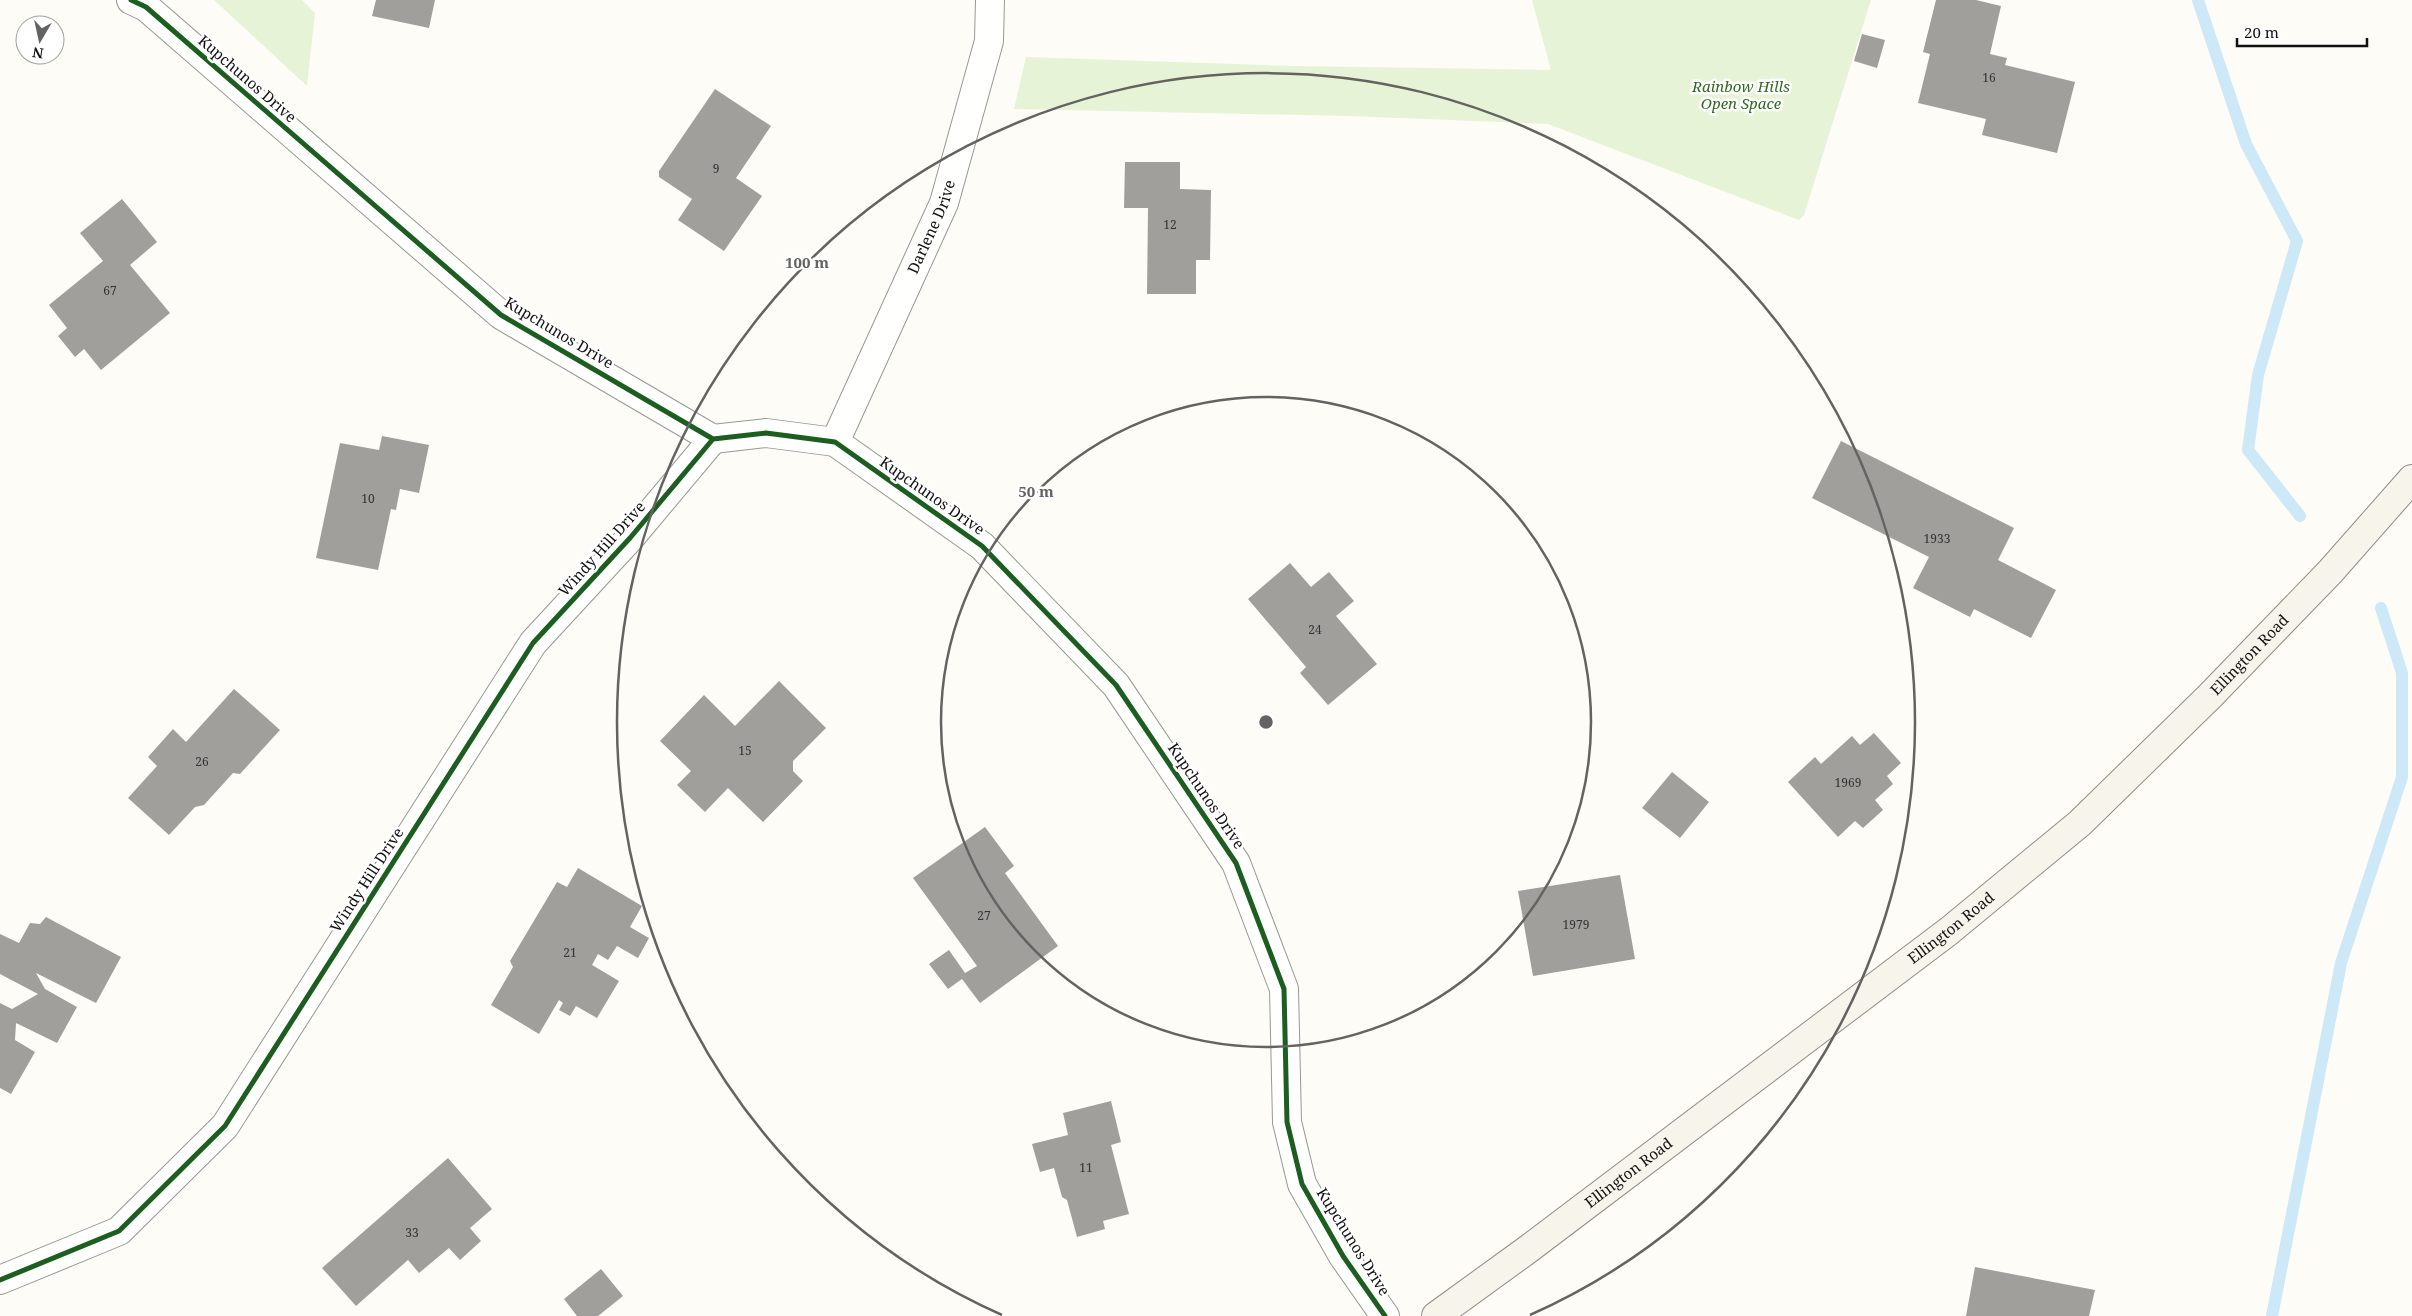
<svg xmlns="http://www.w3.org/2000/svg" width="2412" height="1316" viewBox="0 0 2412 1316" font-family="'Noto Serif',serif">
  <rect width="100%" height="100%" fill="#fdfcf7"/>
  <path fill="#e7f3d7" d="M214,0H302L315,13L307,86Z
    M1532,0H1871L1804,215L1799,220L1548,124L1349,116L1014,109L1026,57L1295,66L1551,70Z"/>
  <g fill="none" stroke-linecap="round" stroke-linejoin="round">
    <path stroke="#cde8f7" stroke-width="12" d="M2198,0L2246,144L2297,241L2258,375L2248,450L2300,516
      M2272,1316L2341,963L2402,777V673L2381,608"/>
  </g>
  <path fill="#a19f9c" d="M376,0H435L429,28L372,16Z
    M1936,0H1976L2001,6L1990,54L2007,58L2005,65L2075,82L2057,153L1982,135L1986,119L1918,103L1930,54L1923,52Z
    M1862,34L1885,40L1877,68L1854,61Z
    M715,89L771,126L736,178L762,196L724,251L678,220L692,199L659,177V171Z
    M1125,162H1180V189L1211,190L1210,260H1196V294H1147L1148,208H1124Z
    M122,199L157,242L130,265L170,313L101,370L84,349L75,357L58,336L67,328L49,305L103,261L80,233Z
    M382,436L429,445L419,493L400,489L396,510L391,509L378,570L316,558L340,443L379,450Z
    M1841,441L2014,528L1998,560L2056,590L2031,638L1974,609L1970,617L1913,588L1929,557L1812,498Z
    M1290,563L1311,587L1329,572L1354,601L1336,616L1377,664L1328,705L1300,673L1306,667L1248,599Z
    M779,681L826,728L793,761V771L803,781L763,822L728,788L705,812L677,785L691,771L660,741L704,695L735,726Z
    M234,689L280,730L240,774L233,773L204,805L195,807L169,835L128,798L157,766L148,757L173,729L186,742Z
    M1874,733L1901,763L1887,776L1893,784L1875,800L1883,810L1863,828L1855,821L1838,837L1788,782L1815,757L1821,764L1852,736L1860,745Z
    M1672,772L1709,802L1680,838L1642,808Z
    M985,827L1014,866L1005,873L1058,946L980,1003L962,979L948,989L929,964L949,950L965,973L977,966L913,878Z
    M578,868L642,906L630,927L649,938L638,958L617,946L608,960L598,954L592,965L619,981L597,1018L576,1006L570,1016L559,1010L563,1003L559,1000L539,1034L491,1005L513,967L510,961L557,882L567,887Z
    M1620,875L1635,959L1533,976L1518,891Z
    M46,917L121,957L96,1003L36,973L45,989L77,1007L57,1043L16,1023L15,1040L35,1052L11,1094L0,1088V1003L12,1009L38,994L0,974V934L19,943L30,923L40,924Z
    M1111,1101L1121,1142L1111,1145L1129,1214L1103,1221L1105,1229L1077,1237L1067,1200L1062,1197L1054,1168L1040,1172L1032,1144L1068,1135L1063,1113Z
    M448,1158L492,1209L470,1228L481,1241L460,1260L449,1248L419,1273L408,1260L356,1306L322,1268Z
    M1975,1267L2095,1290L2089,1316H1966Z
    M601,1269L623,1296L598,1316H577L564,1299Z"/>
  <g fill="none" stroke-linecap="round" stroke-linejoin="round">
    <defs>
      <g id="minor">
        <path d="M131,0L146,7L501,315L713,439L766,433L835,442L982,546L1116,685L1236,863L1284,989L1287,1122L1302,1184L1343,1256L1385,1316"/>
        <path id="s1" d="M835,442L944,203L989,41L990,0"/>
        <path d="M0,1280L119,1231L225,1126L533,643L630,538L713,439"/>
      </g>
      <g id="secondary">
        <path id="s2" d="M1436,1316L1527,1250L1949,931L2080,823L2210,696L2330,572L2412,479"/>
      </g>
    </defs>
    <use href="#minor" stroke="#979795" stroke-width="30"/>
    <use href="#secondary" stroke="#8e8d8b" stroke-width="30"/>
    <use href="#minor" stroke="#fffffe" stroke-width="28"/>
    <use href="#secondary" stroke="#f6f4eb" stroke-width="28"/>
    <defs>
      <path id="cycleway" d="M131,0L146,7L501,315L713,439L766,433L835,442L982,546L1116,685L1236,863L1284,989L1287,1122L1302,1184L1343,1256L1385,1316
        M0,1280L119,1231L225,1126L533,643L630,538L713,439"/>
    </defs>
    <use href="#cycleway" stroke="#fff" stroke-width="8"/>
    <use href="#cycleway" stroke="#1b5e20" stroke-width="5"/>
  </g>
  <g fill="none" stroke="#646362" stroke-width="2.5">
    <circle cx="1266" cy="722" r="325"/>
    <path d="M1002 1315A649 649 0 1 1 1530 1315"/>
  </g>
  <g text-anchor="middle" stroke-width="5" stroke-linejoin="round" paint-order="stroke">
    <g font-size="12" fill="#353434">
      <text x="1989" y="82">16</text>
      <text x="716" y="173">9</text>
      <text x="1170" y="229">12</text>
      <text x="110" y="295">67</text>
      <text x="368" y="503">10</text>
      <text x="1937" y="543">1933</text>
      <text x="1315" y="634">24</text>
      <text x="745" y="755">15</text>
      <text x="202" y="766">26</text>
      <text x="1848" y="787">1969</text>
      <text x="984" y="920">27</text>
      <text x="1576" y="929">1979</text>
      <text x="570" y="957">21</text>
      <text x="1086" y="1172">11</text>
      <text x="412" y="1237">33</text>
    </g>
    <g font-size="15" fill="#111" stroke="#fff">
      <text transform="translate(247 79) rotate(41)" y="5">Kupchunos Drive</text>
      <text dy="5" stroke="none"><textPath href="#s1" startOffset="236">Darlene Drive</textPath></text>
      <text transform="translate(559 333) rotate(31)" y="5">Kupchunos Drive</text>
      <text transform="translate(932 496) rotate(35)" y="5">Kupchunos Drive</text>
      <text transform="translate(602 549) rotate(-48)" y="5">Windy Hill Drive</text>
      <text dy="5" stroke="none"><textPath href="#s2" startOffset="1050">Ellington Road</textPath></text>
      <text transform="translate(1206 796) rotate(56)" y="5">Kupchunos Drive</text>
      <text transform="translate(367 880) rotate(-57)" y="5">Windy Hill Drive</text>
      <text dy="5" stroke="none"><textPath href="#s2" startOffset="645">Ellington Road</textPath></text>
      <text dy="5" stroke="none"><textPath href="#s2" startOffset="240">Ellington Road</textPath></text>
      <text transform="translate(1353 1242) rotate(58)" y="5">Kupchunos Drive</text>
    </g>
    <g font-size="15" font-style="italic" fill="#2f6b1f" stroke="#fff">
      <text x="1741" y="92">Rainbow Hills<tspan x="1741" dy="17">Open Space</tspan></text>
    </g>
  </g>
  <circle cx="1266" cy="722" r="8" fill="#646362" stroke="#fff" stroke-width="2.5"/>
  <g font-size="15" text-anchor="middle" font-weight="bold" fill="#646362" stroke="#fff" stroke-width="5" stroke-linejoin="round" paint-order="stroke">
    <text x="807" y="268">100 m</text>
    <text x="1036" y="497">50 m</text>
  </g>
  <g transform="translate(40 40) rotate(189)"><circle r="24" fill="#ffffff" stroke="#a0a0a0"/>
  <path d="M0-4L9 19L0 12L-9 19Z" fill="#646362"/>
  <text y="-8" font-size="14" font-weight="bold" text-anchor="middle" fill="#111111">N</text>
  </g>
  <path d="M2237 38v8h130v-8" fill="none" stroke="#111111" stroke-width="2.5"/>
  <text x="2244" y="38" font-size="15" fill="#111111" stroke="#ffffff" stroke-width="4" paint-order="stroke">20 m</text>
</svg>
